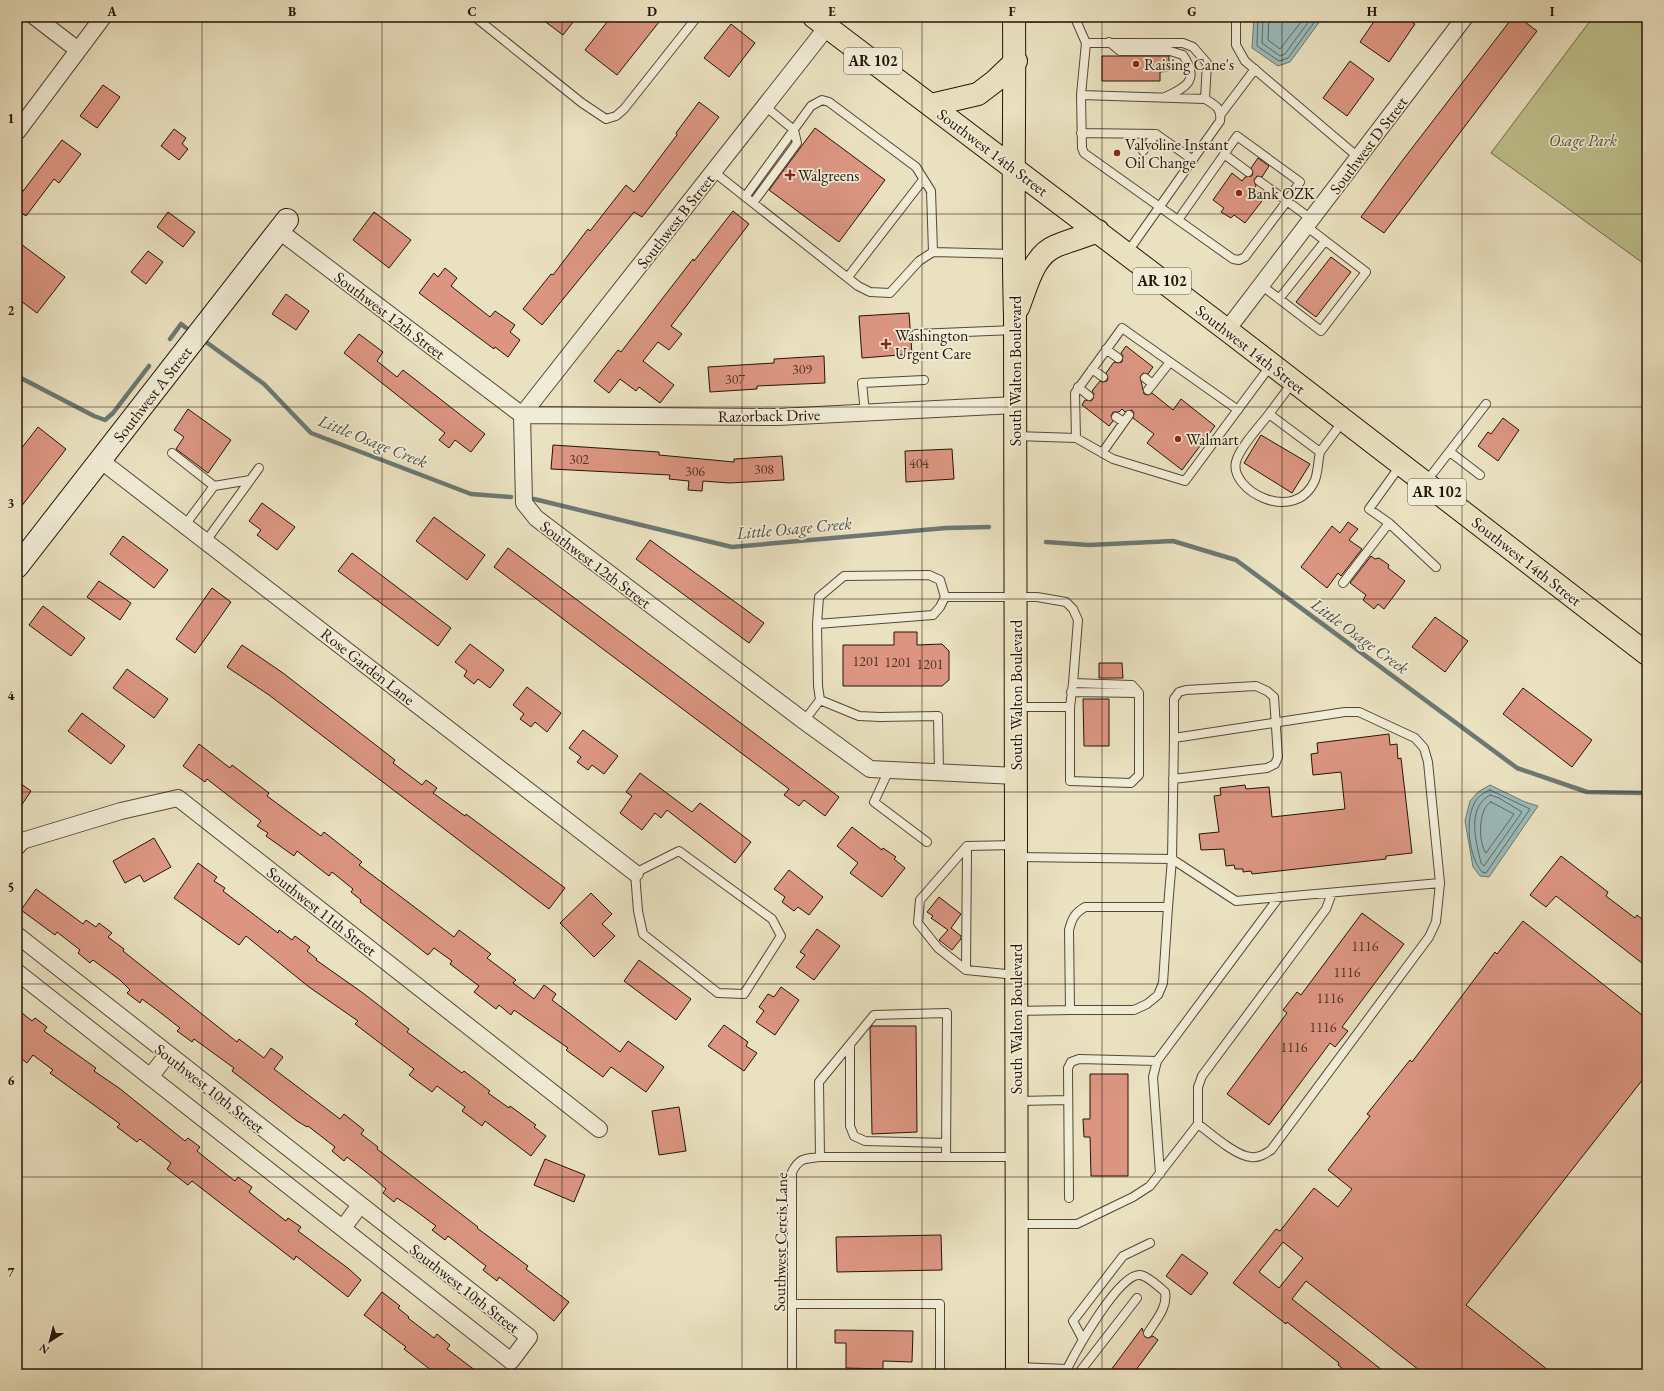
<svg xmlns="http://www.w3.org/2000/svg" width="1664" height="1391" viewBox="0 0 1664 1391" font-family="'EB Garamond',serif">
  <rect width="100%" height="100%" fill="#eae1c0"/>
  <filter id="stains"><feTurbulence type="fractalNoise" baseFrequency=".005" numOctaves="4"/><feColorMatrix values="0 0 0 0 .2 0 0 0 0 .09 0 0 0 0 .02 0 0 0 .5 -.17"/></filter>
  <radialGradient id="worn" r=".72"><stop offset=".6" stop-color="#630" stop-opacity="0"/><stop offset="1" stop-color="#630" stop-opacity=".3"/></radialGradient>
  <path fill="#bfc18d" stroke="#726a4b" d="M1593,17H1647V266L1491,153Z"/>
  <path fill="#9bbbbb" stroke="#6c7874" d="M1254,17H1323L1290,62L1278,66L1252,48Z
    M1490,785L1525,802L1538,806L1489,877L1480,876L1473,867L1465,821L1470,801L1478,792Z"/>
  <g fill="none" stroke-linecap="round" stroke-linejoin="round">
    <path stroke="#606762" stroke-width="1" d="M1258,17L1257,46L1279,61L1288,58L1318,17
      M1263,17L1262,43L1280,56L1285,54L1312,17
      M1269,17L1268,40L1280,49L1305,17
      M1490,790L1530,809L1486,873L1482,872C1469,857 1465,822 1474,804C1477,797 1483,793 1490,790Z
      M1490,795L1499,798L1522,812L1484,866L1481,863C1476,841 1466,808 1490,795Z
      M1491,802L1514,814L1486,853C1478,843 1478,808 1491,802Z"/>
    <path stroke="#6c7874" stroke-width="4.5" d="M170,339L181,324L189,330
      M206,342L264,384L311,433L471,494L511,497
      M17,376L94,416L105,420L113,413L149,366
      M534,499L732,547L946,528L989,527
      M1046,542L1089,545L1173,541L1236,560L1517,768L1587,792L1647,793"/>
  </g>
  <path fill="#db9581" stroke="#261309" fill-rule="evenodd" d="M539,17H577L563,35Z
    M611,17H663L617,75L585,50Z
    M1377,17H1404L1415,24L1389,62L1360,42Z
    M1513,17H1518L1537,31L1384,233L1361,217L1402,161Z
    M731,24L755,43L729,77L704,58Z
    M1102,56H1169V71L1160,72V81H1102Z
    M1350,61L1374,79L1347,116L1323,98Z
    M103,85L120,97L97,128L80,116Z
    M699,102L719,117L642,217L634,212L542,325L523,309L551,274L553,275L588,229L590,231L626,185L634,192L677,135L676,133Z
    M815,128L885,180L839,242L769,190Z
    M174,129L186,138L182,144L188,149L179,160L161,146Z
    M62,140L81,154L59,183L54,179L26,216L17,210V199Z
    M1258,158L1269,166L1262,177L1257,176L1254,180L1256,186L1254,189L1265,197L1245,223L1234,215L1231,218L1221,212L1224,208L1213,200L1232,173L1242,181L1245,177L1252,176L1253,172L1251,168Z
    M733,211L749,224L671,326L682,334L669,350L658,342L643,361L674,385L660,403L639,387L636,391L620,379L609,393L594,381L618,350L621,352L693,259L694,261Z
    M168,212L195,232L183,247L157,227Z
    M374,212L411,240L389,268L353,240Z
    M17,241L65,277L37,313L17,298Z
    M148,251L163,262L146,284L131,272Z
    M1331,257L1351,272L1316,317L1296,302Z
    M445,268L457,278L451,286L471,302L490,317L495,311L515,325L510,332L520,340L508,357L495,347L494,349L419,293L434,273L438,277Z
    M286,294L309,311L296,330L272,314Z
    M909,313L912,354L862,358L859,316Z
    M359,334L383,352L377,361L397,377L403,370L485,434L471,452L455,440L449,448L439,440L445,433L344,353Z
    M1126,346L1153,367L1148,374L1143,373L1140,377L1144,394L1148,395L1152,393L1173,410L1181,399L1215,426L1182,470L1147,443L1154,434L1133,418L1134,413L1132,410L1125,412L1122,409L1119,412H1113L1111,416L1113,421L1109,426L1082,405L1085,400L1091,401L1093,399L1094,394L1092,391L1100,381L1103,382L1107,381L1108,377L1106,373L1114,362L1118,363L1122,362L1123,356L1121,353Z
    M824,356L825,383L757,386V389L710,392L708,367L774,363V359Z
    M188,409L231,440L208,473L176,449L184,437L174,430Z
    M1503,418L1519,430L1498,461L1478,446L1488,432L1491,434Z
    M38,427L66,449L17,512V454Z
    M1261,435L1310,464L1292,493L1244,463Z
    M553,445L659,452V455L734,462V459L782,456L784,480L729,483L703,481L702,491L688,490L689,481L669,479L670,475L551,469Z
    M952,449L954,479L906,482L905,451Z
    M262,503L295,527L277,550L257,535L261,530L249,521Z
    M434,517L485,555L467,580L416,541Z
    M1348,522L1358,529L1349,540L1362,549L1341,576L1338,573L1327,588L1301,567L1332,526L1340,533Z
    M123,536L168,570L154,588L110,554Z
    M650,540L764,623L749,643L636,559Z
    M508,548L839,797L825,816L804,800L799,806L784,795L789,789L494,567Z
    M352,553L451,628L438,646L338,571Z
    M1371,556L1375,559L1379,558L1389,565L1388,568L1405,581L1384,609L1378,604L1374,609L1363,600L1366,595L1350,583Z
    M99,581L131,603L120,620L87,597Z
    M212,588L231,602L195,653L176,639Z
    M43,606L85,638L71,656L29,625Z
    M1435,617L1468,641L1445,672L1412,647Z
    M894,632H917V645L942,644L949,651V680L942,686H843V645H894Z
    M470,644L504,670L490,688L478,679L474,684L464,676L467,671L455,662Z
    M242,645L283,673L395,760L393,763L422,785L426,780L437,788L433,793L465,816L466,814L565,888L549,909L269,695L227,667Z
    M1099,663H1122L1123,678H1099Z
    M127,669L168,699L154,718L113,688Z
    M527,687L561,713L547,732L535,722L531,727L520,719L524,714L513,705Z
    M1523,688L1592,740L1572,767L1503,714Z
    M1083,699H1109V746H1084Z
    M82,713L125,746L111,764L68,731Z
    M583,730L618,756L604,774L592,765L588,770L577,762L581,757L569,748Z
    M1389,734L1390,745L1397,744L1398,759L1401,758L1412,853L1386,856V859L1252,874L1251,871L1243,872V869H1235L1234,865L1226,866L1224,849L1201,850L1199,834L1219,832L1214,796L1221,795L1220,788L1245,785L1246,789L1269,787L1272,817L1345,809L1341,772L1313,775L1311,754L1318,753L1317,743Z
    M199,744L230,768L232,765L269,793L267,796L321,836L324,832L362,862L359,865L454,937L459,930L491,954L487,958L516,980L513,983L534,999L544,985L556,994L552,1000L620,1052L628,1041L664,1067L646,1092L611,1067L603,1077L566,1050L568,1048L514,1010L511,1015L499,1005L496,1009L474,992L479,986L450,964L452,961L434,948L428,955L360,902L361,900L351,892L353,889L332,872L329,876L297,851L294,856L266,836L268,833L257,826L261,821L207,779L205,782L183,766Z
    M640,773L692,812L700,803L751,842L735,863L667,810L661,818L655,813L642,830L620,813L632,796L626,792Z
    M17,781L31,791L17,812Z
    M852,827L882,850L883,848L896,857L894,859L905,868L882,897L850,873L858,863L837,846Z
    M154,838L171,867L144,882L140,875L125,883L113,861Z
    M1561,856L1608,892L1606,896L1635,918L1637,915L1647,923V967L1556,896L1546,907L1530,895Z
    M198,863L217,877L214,881L225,888L223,891L278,933L279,930L292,940L295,936L310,947L307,951L317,959L316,960L363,993L409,1029L407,1032L462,1073L464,1071L490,1091L488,1093L509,1108L510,1106L536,1125L534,1127L546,1136L531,1156L485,1121L482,1126L462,1111L465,1107L437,1086L432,1092L409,1075L414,1069L355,1024L358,1021L309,987L246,936L239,945L174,898Z
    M789,870L823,897L809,915L798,907L794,911L782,902L785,897L774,889Z
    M36,889L83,924L86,920L96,927L99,923L112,933L108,937L124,949L123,951L237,1042L239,1039L264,1058L271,1048L283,1057L274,1069L340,1119L344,1114L364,1130L361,1134L378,1147L377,1149L478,1227L477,1228L528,1266L526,1269L569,1302L554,1321L499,1277L497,1281L483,1270L486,1266L448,1236L445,1240L432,1230L436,1226L412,1208L397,1198L394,1202L383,1193L386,1189L375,1179L347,1157L344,1161L332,1151L335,1147L308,1126L307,1127L297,1121L232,1071L234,1068L194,1039L192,1042L177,1031L180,1028L157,1010L142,999L140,1003L127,993L130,990L120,980L93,960L90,963L78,953L80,950L57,932L55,935L21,910Z
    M591,893L612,914L602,924L615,936L594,957L560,923Z
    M939,897L961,914L951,928L961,936V939L952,950L939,940L948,930L931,918L933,916L927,912Z
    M1362,913L1404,944L1342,1027L1348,1031L1335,1047L1330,1043L1269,1125L1227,1094L1287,1013L1283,1010L1297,992L1301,995Z
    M1523,921L1647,1019V1074L1466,1305L1553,1374H1424L1306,1281L1292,1299L1387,1374H1349L1338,1365L1339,1363L1287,1322L1286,1324L1233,1283L1276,1229L1280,1231L1314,1188L1338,1207L1352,1189L1328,1170L1370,1116L1367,1114L1410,1060L1412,1062L1495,952L1497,954ZM1283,1242L1303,1258L1279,1288L1259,1272Z
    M817,929L840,946L814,980L796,967L805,955L800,952Z
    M639,960L691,999L676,1020L624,981Z
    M781,987L799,1000L775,1035L756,1022L764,1011L759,1007L768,994L774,997Z
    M17,1009L32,1021L35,1018L47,1027L44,1031L96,1068L94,1071L119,1088L185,1141L188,1138L200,1147L197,1151L208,1160L235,1181L238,1177L252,1187L249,1192L259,1200L286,1221L288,1218L301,1227L298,1231L349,1269L361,1280L348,1297L296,1256L294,1260L192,1181L188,1185L167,1169L171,1163L140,1139L137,1142L117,1127L120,1124L50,1073L53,1070L33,1055L27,1063L17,1055Z
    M724,1025L748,1042L746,1046L757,1053L744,1071L708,1046Z
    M872,1026H916L917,1132L872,1134L870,1028Z
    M1090,1074H1128V1176H1091L1090,1137H1084L1083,1119H1090Z
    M679,1107L686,1151L659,1155L652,1111Z
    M545,1159L585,1175L574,1202L534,1185Z
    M941,1235L942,1270L837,1272L836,1237Z
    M1182,1254L1208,1273L1191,1295L1166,1276Z
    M382,1292L400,1306L398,1308L409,1317L408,1318L434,1338L437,1334L450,1345L447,1349L480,1374H436L404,1349L406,1347L364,1315Z
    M1142,1328L1145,1337L1148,1338L1153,1336L1158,1340L1133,1374H1108Z
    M835,1330L913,1331L912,1362L883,1361V1369L846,1368V1343H835Z"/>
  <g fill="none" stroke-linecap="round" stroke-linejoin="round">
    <defs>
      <path id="lane" d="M475,17L582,103L606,119L616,116L624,109L697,17
        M1236,17V45L1245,61L1358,157
        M1015,18L1075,17
        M1075,18L1086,43L1081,95L1082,148L1084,153L1178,220
        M1109,42L1120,51H1170L1183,55C1200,80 1187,87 1165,97
        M1086,43H1183L1193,47L1207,63L1205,99
        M1081,95L1205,99C1215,105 1222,108 1220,121L1127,253
        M1221,114L1255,69
        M1081,133L1156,134L1193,160
        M1143,151L1156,134
        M1224,154L1248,172
        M714,172L858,286L870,292L890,293L919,261L933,252L1012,254
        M1259,181L1287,201L1300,182L1237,136L1178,220L1233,259L1239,260L1245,257L1287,201L1311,219
        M745,197L811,106L822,100L829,102L916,167L931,191L933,252
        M753,203L797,143L794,130L766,107
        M848,277L923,180
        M1261,285L1321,331L1366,272L1306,226
        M1279,299L1325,241
        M916,334L1014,330
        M1106,349L1118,358
        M1092,369L1103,377
        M1145,378L1153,384
        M1293,382L1269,414L1320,452L1343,421
        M1078,387L1089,396
        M1148,390L1170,362
        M865,413L862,383L924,380
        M1269,414C1259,427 1239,448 1236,462C1229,490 1295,526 1315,480C1318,472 1318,461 1320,452
        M1116,417L1124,422
        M1016,436L1076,438L1113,459L1185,481L1271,365
        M1076,438L1075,393L1122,328L1238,410
        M1450,452L1480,475
        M172,453L214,486L185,525
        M1102,453L1129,415
        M1400,466L1369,509L1389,523L1436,567
        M1426,482L1486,404
        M214,486L250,480
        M206,541L259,468
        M1343,583L1389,523
        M817,624L819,597L844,576L929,575L940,580L945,597
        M1073,683L1132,685L1139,693V775L1131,783L1070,781V707Z
        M1071,692L1139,693
        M820,700L859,716L880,717L938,716L939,772
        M1017,707H1070
        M804,721L820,700L818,686L817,624L933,615L940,607L945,597H1037L1066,602L1073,609L1078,620L1073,683
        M889,770L874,802L927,842
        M1173,779L1267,768L1275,764L1278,757L1274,697L1267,691L1256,686L1186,690L1179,692L1174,699V738
        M1015,845L967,846L920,900L918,923L938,948L966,970L1016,975
        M679,851L772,919L781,936L744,994L718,993L643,934L638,911L635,873Z
        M1016,857L1172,859L1236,901L1440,883L1436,922L1429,937L1271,1150C1265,1154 1259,1158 1251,1157C1236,1156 1211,1134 1198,1124L1150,1186L1133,1197L1077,1224H1017
        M966,970L967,846
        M1070,1010H1134L1147,1004L1158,995L1163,983L1168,907
        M1016,1011L1070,1010L1069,930C1072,918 1075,913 1085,907H1168L1172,859L1174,738L1345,712H1359L1415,738L1424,748L1428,762L1440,883
        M850,1045V1126L854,1136L865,1141L946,1143
        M1017,1101L1068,1100
        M1198,1124V1087L1202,1076L1326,909L1332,893
        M820,1157L819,1082L874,1015L947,1013L946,1157
        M1160,1174L1153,1077L1157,1061L1279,897
        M1069,1198L1068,1068L1071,1062L1079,1059L1157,1061
        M793,1304H940V1374
        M1082,1338L1073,1321L1123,1256L1150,1243
        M1017,1367L1067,1369V1374
        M1067,1369C1076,1351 1119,1273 1140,1275C1148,1276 1159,1287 1165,1292C1168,1307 1156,1320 1148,1333
        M792,1374V1172C800,1157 805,1159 820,1157H1015
        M1078,1374L1137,1298"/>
      <path id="street" d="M35,17L78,50
        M17,132L103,17
        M278,230L522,415L524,503L536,518L804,721L870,769L1016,776
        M1227,330L1465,17
        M522,415L827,27
        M522,415L778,417L1015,405
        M100,460L635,873
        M17,847L22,841L121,811L178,798L599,1129
        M17,935L529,1337L511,1361L17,972
        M150,1077L168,1054
        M343,1228L360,1205"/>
      <path id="secondary" d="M17,567L287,220"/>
      <path id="primary" d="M814,17L1227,330L1647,654
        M1014,17C1015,117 1012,217 1015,317L1017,1374
        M931,105L978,94L995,81L1016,61
        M1018,308C1027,286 1033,255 1056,246C1070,240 1084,237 1098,231"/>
    </defs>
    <use href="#lane" stroke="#574637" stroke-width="10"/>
    <use href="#street" stroke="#574637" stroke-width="18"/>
    <use href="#secondary" stroke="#261309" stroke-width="24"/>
    <use href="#primary" stroke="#261309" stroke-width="24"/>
    <use href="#lane" stroke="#f1ecd6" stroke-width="8"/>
    <use href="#street" stroke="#f1ecd6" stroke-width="16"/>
    <use href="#secondary" stroke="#f1ecd6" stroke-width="22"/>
    <use href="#primary" stroke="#eae1c0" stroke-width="22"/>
  </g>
  <path fill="none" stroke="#261309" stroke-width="1" stroke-opacity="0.55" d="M202,17V1374M382,17V1374M562,17V1374M742,17V1374M922,17V1374M1102,17V1374M1282,17V1374M1462,17V1374M17,214H1647M17,407H1647M17,599H1647M17,792H1647M17,984H1647M17,1177H1647"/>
  <g fill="#8f2418" stroke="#f1ecd6" stroke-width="1.5">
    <circle cx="1136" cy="64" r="4"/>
    <circle cx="1117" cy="153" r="4"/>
    <path d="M788 169h4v4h4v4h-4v4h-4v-4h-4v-4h4z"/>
    <circle cx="1239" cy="193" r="4"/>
    <path d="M884 338h4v4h4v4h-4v4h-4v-4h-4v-4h4z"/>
    <circle cx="1178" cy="439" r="4"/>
  </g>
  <g text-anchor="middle" stroke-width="3.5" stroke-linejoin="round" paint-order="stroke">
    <g font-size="14" fill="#533427">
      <text x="802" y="374">309</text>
      <text x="735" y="384">307</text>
      <text x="579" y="464">302</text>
      <text x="919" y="468">404</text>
      <text x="764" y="474">308</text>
      <text x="695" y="476">306</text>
      <text x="866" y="666">1201</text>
      <text x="898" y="667">1201</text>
      <text x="930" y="669">1201</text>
      <text x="1365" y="951">1116</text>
      <text x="1347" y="977">1116</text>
      <text x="1330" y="1003">1116</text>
      <text x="1323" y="1032">1116</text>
      <text x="1294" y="1052">1116</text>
    </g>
    <g fill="#f1ecd6" stroke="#635446" stroke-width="1">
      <rect x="844" y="48" width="58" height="26" rx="3"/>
      <rect x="1133" y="268" width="58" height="26" rx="3"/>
      <rect x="1408" y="479" width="58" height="26" rx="3"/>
    </g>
    <g font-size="15" font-weight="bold" fill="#261309">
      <text x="873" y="66">AR 102</text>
      <text x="1162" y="286">AR 102</text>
      <text x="1437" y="497">AR 102</text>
    </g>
    <g font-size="16" fill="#261309" stroke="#f1ecd6" text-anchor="start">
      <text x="1144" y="70">Raising Cane's</text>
      <text x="1125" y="150">Valvoline Instant<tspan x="1125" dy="18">Oil Change</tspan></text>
      <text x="798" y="181">Walgreens</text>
      <text x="1247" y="199">Bank OZK</text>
      <text x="895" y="341">Washington<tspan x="895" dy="18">Urgent Care</tspan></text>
      <text x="1186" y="445">Walmart</text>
    </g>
    <g font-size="16" font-style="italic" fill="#5c5037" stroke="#f1ecd6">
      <text x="1583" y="146">Osage Park</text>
    </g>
    <g font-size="16" fill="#261309" stroke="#f1ecd6">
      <text transform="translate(1368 145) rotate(-53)" y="6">Southwest D Street</text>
      <text transform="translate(993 152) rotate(37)" y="6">Southwest 14th Street</text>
      <text transform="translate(675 221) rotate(-52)" y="6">Southwest B Street</text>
      <text transform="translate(390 315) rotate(37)" y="6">Southwest 12th Street</text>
      <text transform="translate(1251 349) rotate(38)" y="6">Southwest 14th Street</text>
      <text transform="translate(1015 371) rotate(-90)" y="6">South Walton Boulevard</text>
      <text transform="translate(152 394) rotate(-52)" y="6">Southwest A Street</text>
      <text transform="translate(769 415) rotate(-1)" y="6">Razorback Drive</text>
      <text transform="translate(1527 561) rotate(38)" y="6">Southwest 14th Street</text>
      <text transform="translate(596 564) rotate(37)" y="6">Southwest 12th Street</text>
      <text transform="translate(368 666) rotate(38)" y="6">Rose Garden Lane</text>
      <text transform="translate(1016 695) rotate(-90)" y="6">South Walton Boulevard</text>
      <text transform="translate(322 911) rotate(38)" y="6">Southwest 11th Street</text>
      <text transform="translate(1016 1019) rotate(-90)" y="6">South Walton Boulevard</text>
      <text transform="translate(210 1088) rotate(38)" y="6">Southwest 10th Street</text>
      <text transform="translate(780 1242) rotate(-89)" y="6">Southwest Cercis Lane</text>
      <text transform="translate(465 1288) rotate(38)" y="6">Southwest 10th Street</text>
    </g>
    <g font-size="17" font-style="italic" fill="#4f4e47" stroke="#f1ecd6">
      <text transform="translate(373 441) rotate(22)" y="6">Little Osage Creek</text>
      <text transform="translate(794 528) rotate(-5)" y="6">Little Osage Creek</text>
      <text transform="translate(1360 636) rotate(36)" y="6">Little Osage Creek</text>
    </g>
  </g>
  <rect width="1664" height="1391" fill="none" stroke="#eae1c0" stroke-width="44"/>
  <g transform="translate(50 1341) rotate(216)" stroke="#f1ecd6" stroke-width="3" paint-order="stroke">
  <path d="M0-3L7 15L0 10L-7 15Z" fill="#261309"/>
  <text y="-6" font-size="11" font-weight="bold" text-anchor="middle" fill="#261309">N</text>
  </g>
  <rect x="22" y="22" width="1620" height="1347" fill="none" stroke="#261309" stroke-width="1.5"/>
  <g font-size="13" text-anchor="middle" font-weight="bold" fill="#261309">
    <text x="112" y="16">A</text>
    <text x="292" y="16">B</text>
    <text x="472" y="16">C</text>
    <text x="652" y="16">D</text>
    <text x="832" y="16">E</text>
    <text x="1012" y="16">F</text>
    <text x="1192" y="16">G</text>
    <text x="1372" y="16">H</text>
    <text x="1552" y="16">I</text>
    <text x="11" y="123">1</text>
    <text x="11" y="315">2</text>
    <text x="11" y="508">3</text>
    <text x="11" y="700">4</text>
    <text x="11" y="892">5</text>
    <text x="11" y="1085">6</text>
    <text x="11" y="1277">7</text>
  </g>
  <rect width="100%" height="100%" filter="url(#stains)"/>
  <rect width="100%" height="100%" fill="url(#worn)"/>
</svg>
